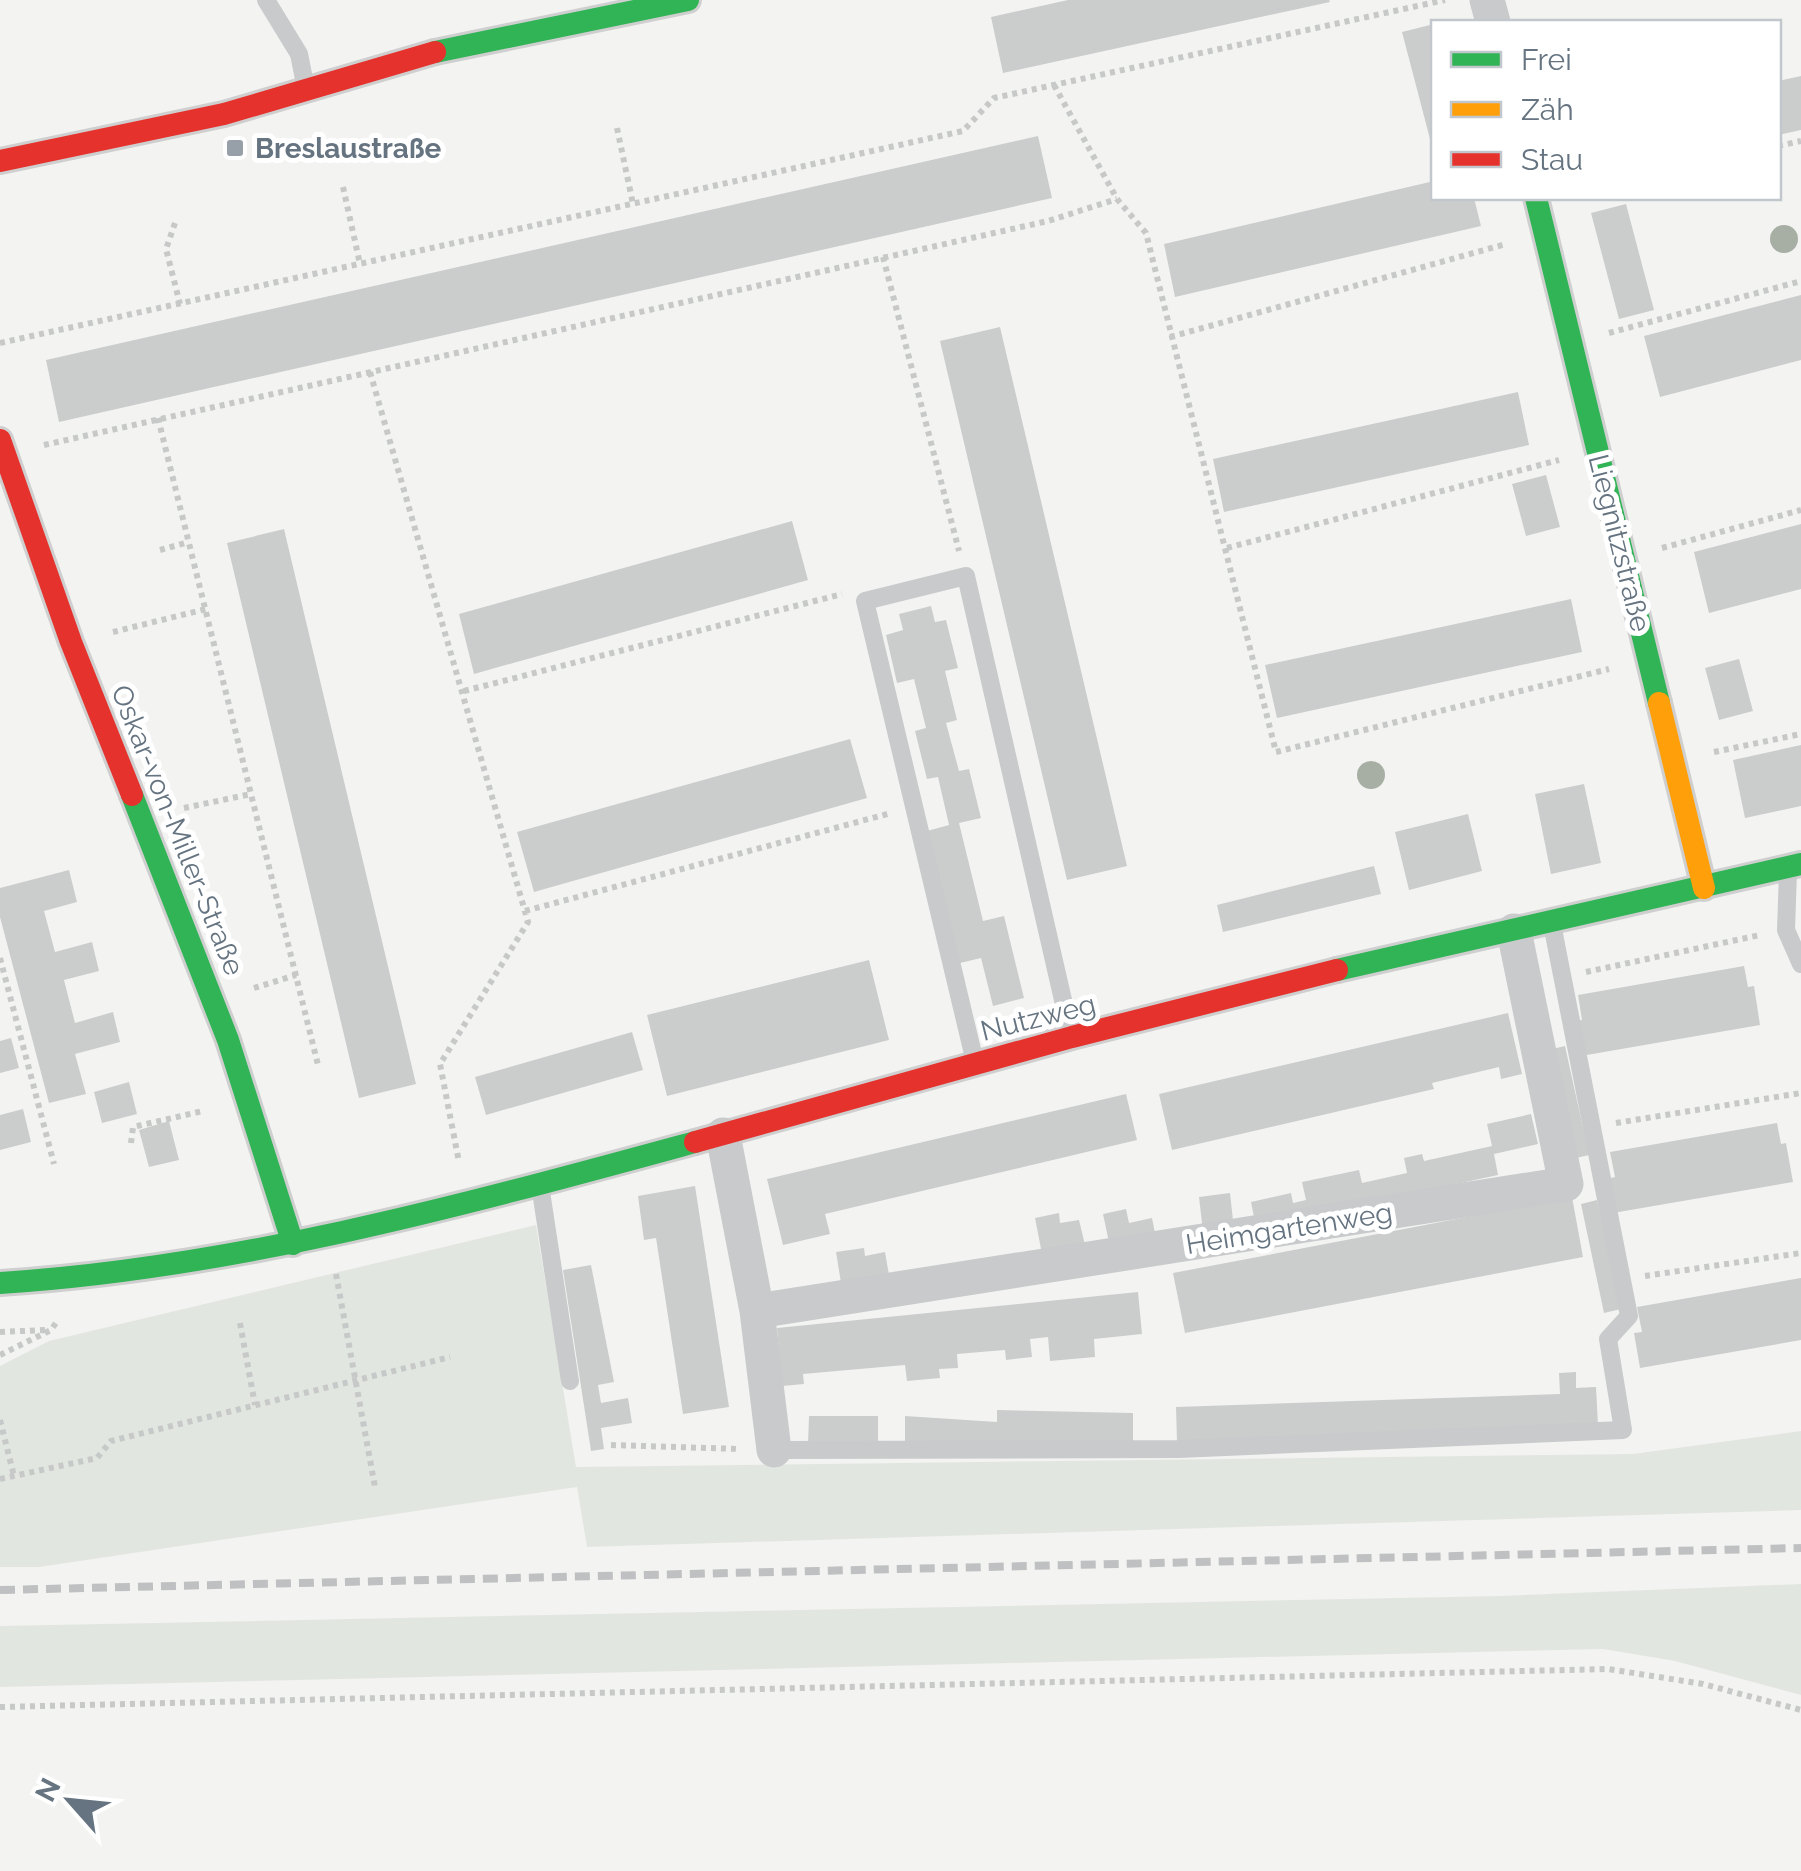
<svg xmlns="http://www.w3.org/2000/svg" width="1801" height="1871" viewBox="0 0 1801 1871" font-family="Raleway,sans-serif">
  <rect width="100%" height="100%" fill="#f3f3f2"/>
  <path fill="#e2e6e0" d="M536,1225L576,1467L1633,1454L1801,1431V1510L587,1547L577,1487L39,1567H0V1366L49,1341Z
    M1801,1584V1695L1675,1661L1603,1649L0,1687V1626L1499,1596Z"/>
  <path fill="#cbcdcd" d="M1068,0H1329L1330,2L1003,73L991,17Z
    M1434,24V138L1430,139L1402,32Z
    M1801,76V130L1778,135V81Z
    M1038,136L1052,198L59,422L46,360Z
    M1434,181V198H1474L1481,226L1175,297L1164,244Z
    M1626,204L1654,310L1619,319L1591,213Z
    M1801,295V360L1660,397L1644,336Z
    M1000,327L1127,866L1067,880L940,341Z
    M1518,392L1529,445L1224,512L1213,459Z
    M1546,475L1560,527L1526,536L1512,484Z
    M792,521L808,580L474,674L459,614Z
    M1801,524V589L1709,613L1694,552Z
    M284,529L416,1084L359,1098L227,543Z
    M1571,599L1582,652L1277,718L1265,665Z
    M931,606L935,622L946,620L958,668L945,671L957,720L946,723L959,771L969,769L981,818L959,823L983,921L1004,916L1024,998L993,1006L981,958L960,963L927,831L949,825L938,777L927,779L915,731L926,728L914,679L897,683L886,635L903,630L899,614Z
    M1739,659L1753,711L1719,720L1705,668Z
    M850,739L867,798L534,892L517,832Z
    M1801,745V806L1745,818L1733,760Z
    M1584,784L1601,863L1551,874L1535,794Z
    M1468,814L1482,871L1409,890L1395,832Z
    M1374,866L1381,894L1223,932L1217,905Z
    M69,870L77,902L44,911L55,952L92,942L99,971L64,980L75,1023L113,1012L120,1042L75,1054L86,1094L49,1103L0,917V888Z
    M869,960L889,1040L667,1096L647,1015Z
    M1744,966L1748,987L1754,986L1760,1025L1581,1056L1575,1021L1582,1020L1578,995Z
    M1508,1013L1522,1074L1501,1079L1499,1067L1432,1083L1434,1089L1172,1150L1159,1094Z
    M632,1032L643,1070L486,1115L475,1077Z
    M11,1038L19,1068L0,1073V1041Z
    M1565,1046L1589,1155L1572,1159L1548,1050Z
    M129,1082L137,1114L102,1123L94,1092Z
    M1126,1094L1137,1140L825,1214L830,1234L783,1245L767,1179Z
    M23,1109L31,1142L0,1150V1115Z
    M1531,1114L1538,1144L1494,1154L1498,1175L1256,1227L1251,1202L1291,1193L1293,1203L1306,1200L1302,1182L1359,1170L1362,1183L1407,1173L1404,1158L1422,1154L1424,1161L1492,1146L1487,1124Z
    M169,1121L179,1160L149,1167L139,1130Z
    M1777,1123L1781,1144L1786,1143L1793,1182L1613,1213L1607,1179L1615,1177L1610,1152Z
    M695,1186L729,1407L683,1414L656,1238L644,1240L638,1196Z
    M1230,1193L1234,1229L1203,1232L1199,1197Z
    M1572,1197L1583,1257L1185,1333L1173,1273Z
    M1597,1200L1621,1309L1604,1313L1581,1204Z
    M1126,1209L1129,1223L1152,1218L1156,1238L1110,1247L1103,1214Z
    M1059,1213L1060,1223L1079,1220L1085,1245L1042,1254L1035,1218Z
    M864,1248L865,1256L885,1252L889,1275L841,1283L836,1252Z
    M591,1265L614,1382L598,1385L601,1403L628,1398L632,1423L601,1428L604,1449L591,1451L563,1270Z
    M1801,1278V1340L1640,1368L1634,1333L1642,1332L1637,1307Z
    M1138,1292L1142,1334L1094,1339L1095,1357L1050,1361L1048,1337L1030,1339L1032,1357L1006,1360L1005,1350L957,1354L958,1368L939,1369L940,1378L907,1381L905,1365L803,1374L804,1384L782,1386L777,1328Z
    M1576,1372V1388L1596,1387L1598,1425L1177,1443L1176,1407L1560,1394L1559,1373Z
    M997,1410L1133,1413V1441L905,1442V1416L997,1422Z
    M809,1416H878V1444H808Z"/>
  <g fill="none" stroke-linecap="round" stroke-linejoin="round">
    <defs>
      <path id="fast" d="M435,52L688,0
        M1536,198L1659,703
        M132,795L228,1040L293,1244
        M1337,970L1801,864
        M0,1283C236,1268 467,1204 695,1142"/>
      <path id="slow" d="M1659,703L1704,888"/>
      <path id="jam" d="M0,161L224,114L435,52
        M0,440L71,642L132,795
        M695,1142L1072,1037L1337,970"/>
    </defs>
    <use href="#fast" stroke="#cfcfd0" stroke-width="28"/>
    <use href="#slow" stroke="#cfcfd0" stroke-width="28"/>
    <use href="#jam" stroke="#cfcfd0" stroke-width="28"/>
    <path stroke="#c7c8c8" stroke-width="6" stroke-dasharray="5 5" stroke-linecap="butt" d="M1054,85L1117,199L1146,233L1276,752L1609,669
      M617,128L633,204
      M1778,146L1801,141
      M343,187L360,264
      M175,223L166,249L180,304
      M883,257L959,551
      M1609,333L1801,281
      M1170,337L1506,244
      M0,343L963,131L994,98L1445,0
      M370,372L528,922L440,1064L459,1162
      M158,418L318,1065
      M44,445L1048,221L1117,199
      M1227,548L1559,460
      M1662,548L1801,510
      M160,550L189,542
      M113,632L206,609
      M464,691L842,594
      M1714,752L1801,734
      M184,808L251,794
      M525,911L891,813
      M0,958L54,1164
      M1586,972L1760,935
      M254,988L296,975
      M1616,1123L1801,1093
      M131,1143L133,1127L203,1111
      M336,1274L375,1487
      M1645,1276L1801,1253
      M240,1323L255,1405
      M0,1332L45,1330
      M0,1355L51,1330L58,1320
      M0,1420L14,1476
      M611,1445L740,1449
      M0,1479L97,1458L111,1441L450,1357
      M0,1707L1608,1669L1703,1684L1801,1710"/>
    <path stroke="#c8cacb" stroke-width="18" d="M266,0L299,54L306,89
      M1788,872L1786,930L1801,964
      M974,1058L865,601L966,576L1071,1035
      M540,1185L570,1381
      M774,1450L1179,1449L1623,1430L1608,1339L1629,1316L1552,924"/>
    <path stroke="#c8cacb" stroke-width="35" d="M1487,0L1493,22
      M723,1135L757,1311L774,1450
      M757,1311L1566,1184L1514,931"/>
    <use href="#fast" stroke="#30b455" stroke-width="22"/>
    <use href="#slow" stroke="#ff9f0a" stroke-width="22"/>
    <use href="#jam" stroke="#e5322d" stroke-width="22"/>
    <path stroke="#bfc0c1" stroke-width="8" stroke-dasharray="15 8" stroke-linecap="butt" d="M0,1590L1801,1548"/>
  </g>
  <g fill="#a7afa4">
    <circle cx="1784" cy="239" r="14"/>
    <circle cx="1371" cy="775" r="14"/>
  </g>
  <rect fill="#97a0a8" stroke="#fff" stroke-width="4" x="225" y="138" width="20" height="20" rx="5"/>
  <g text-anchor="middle" stroke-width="10" stroke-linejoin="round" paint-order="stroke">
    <g font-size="28" font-weight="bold" fill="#657480" stroke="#fff" text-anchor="start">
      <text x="255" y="158">Breslaustraße</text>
    </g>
    <g font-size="28" fill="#657480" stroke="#fff">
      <text transform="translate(1620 543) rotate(76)" y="10">Liegnitzstraße</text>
      <text transform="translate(178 830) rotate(68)" y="10">Oskar-von-Miller-Straße</text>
      <text transform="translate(1038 1017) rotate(-14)" y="10">Nutzweg</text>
      <text transform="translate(1289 1228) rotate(-9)" y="10">Heimgartenweg</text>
    </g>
  </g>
  <rect x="1431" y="20" width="350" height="180" fill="#ffffff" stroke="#c1c7cc" stroke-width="2.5"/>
  <rect x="1451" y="52" width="50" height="15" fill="#30b455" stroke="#c1c7cc" stroke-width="2.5"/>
  <text x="1521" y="70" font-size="30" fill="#657480">Frei</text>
  <rect x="1451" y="102" width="50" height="15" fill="#ff9f0a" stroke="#c1c7cc" stroke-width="2.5"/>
  <text x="1521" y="120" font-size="30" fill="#657480">Zäh</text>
  <rect x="1451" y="152" width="50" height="15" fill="#e5322d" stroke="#c1c7cc" stroke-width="2.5"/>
  <text x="1521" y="170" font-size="30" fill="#657480">Stau</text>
  <g transform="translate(70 1801) rotate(297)" stroke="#ffffff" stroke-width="8" paint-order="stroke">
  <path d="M0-8L18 38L0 25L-18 38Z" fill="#657480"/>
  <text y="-15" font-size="28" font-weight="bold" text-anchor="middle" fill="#657480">N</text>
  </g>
</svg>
